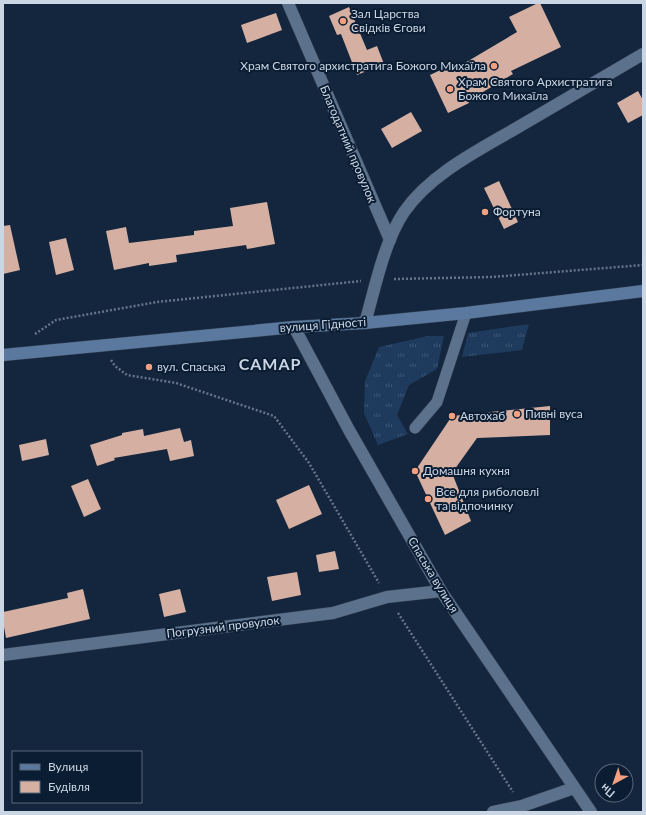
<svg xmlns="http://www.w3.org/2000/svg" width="646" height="815" viewBox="0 0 646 815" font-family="Lato,sans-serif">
  <defs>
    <pattern id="grass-tufts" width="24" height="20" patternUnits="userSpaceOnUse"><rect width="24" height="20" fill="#1e3a5d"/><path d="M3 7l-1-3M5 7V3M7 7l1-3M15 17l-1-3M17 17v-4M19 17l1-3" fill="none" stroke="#3d5674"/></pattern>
  </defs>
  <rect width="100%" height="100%" fill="#14263d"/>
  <path fill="url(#grass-tufts)" d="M529,324L522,350L462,357L468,333Z
    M428,336H444L437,369L409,385L397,415L408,434L378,445L364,413L365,381L379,347Z"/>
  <path fill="#d5b0a2" d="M538,3H540L561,47L511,71L513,74L468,101L469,103L448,113L430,75L451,65L453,70L517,32L509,17Z
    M349,7L367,50L377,46L384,64L357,75L341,34L337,35L329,16Z
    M276,13L282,30L247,43L241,25Z
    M638,91L643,100V115L628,123L617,103Z
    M411,112L422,131L392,148L381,129Z
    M499,181L518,222L504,229L484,188Z
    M267,202L275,244L247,249L246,245L176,255L177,262L149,266V263L114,270L106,231L126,227L129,243L194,235V231L233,226L230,208Z
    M10,225L20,270L3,274V226Z
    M66,238L74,270L56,275L49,242Z
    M550,406V435L477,438L452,473L471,521L445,535L415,471L452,416Z
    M180,428L184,442L191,440L194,456L170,461L167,449L114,458L115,460L97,466L90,445L122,435V433L143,429L144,436Z
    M46,439L49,455L22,461L19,445Z
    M88,479L101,509L84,517L71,486Z
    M309,485L322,514L289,529L276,500Z
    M335,551L339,569L319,572L316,555Z
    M297,572L301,595L272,601L267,577Z
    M83,589L90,619L6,638L3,621V612L68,598L67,593Z
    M180,589L186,612L164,617L159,594Z"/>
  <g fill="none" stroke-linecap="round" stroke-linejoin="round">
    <defs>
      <path id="service" d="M415,428L437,402L466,313"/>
      <path id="minor" d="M288,3L390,240
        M3,655L333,613L387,597L441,591
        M493,812L522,806L574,788"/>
      <path id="tertiary" d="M365,323C375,288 384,242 404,212C431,173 481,149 520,126C561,102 602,78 643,54
        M294,327L349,430L441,591L591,812"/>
      <path id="secondary" d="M3,355L294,327L365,323L466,313L643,291"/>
    </defs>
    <use href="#service" stroke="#313f52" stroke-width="12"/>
    <use href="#minor" stroke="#313f52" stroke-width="13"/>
    <use href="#tertiary" stroke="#313f52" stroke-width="13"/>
    <use href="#secondary" stroke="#313f52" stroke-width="13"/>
    <path stroke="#667488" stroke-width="2.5" stroke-dasharray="2 2" stroke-linecap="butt" d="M394,279L492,277L643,265
      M35,334L56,320L157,302L361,281
      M111,360L115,366L127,375L176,383L274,416L309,463L379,583
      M398,613L513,792"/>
    <use href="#service" stroke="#5c718b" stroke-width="11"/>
    <use href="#minor" stroke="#5c718b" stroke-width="12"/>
    <use href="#tertiary" stroke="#5c718b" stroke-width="12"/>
    <use href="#secondary" stroke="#5b799e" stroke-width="12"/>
  </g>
  <g fill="#f2a080" stroke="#0b1d32" stroke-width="1.5">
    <circle cx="343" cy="21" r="4"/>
    <circle cx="494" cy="66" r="4"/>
    <circle cx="450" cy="89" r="4"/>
    <circle cx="485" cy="212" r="4"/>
    <circle cx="149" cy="367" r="4"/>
    <circle cx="517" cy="414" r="4"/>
    <circle cx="452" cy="416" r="4"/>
    <circle cx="415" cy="471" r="4"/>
    <circle cx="428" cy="499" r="4"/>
  </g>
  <g text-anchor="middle" stroke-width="4" stroke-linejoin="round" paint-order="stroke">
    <g font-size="12" fill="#cbd6e5" stroke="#0b1d32" text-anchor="start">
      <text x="351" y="18">Зал Царства<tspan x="351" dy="14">Свідків Єгови</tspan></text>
      <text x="486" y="70" text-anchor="end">Храм Святого архистратига Божого Михаїла</text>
      <text x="458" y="86">Храм Святого Архистратига<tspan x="458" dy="14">Божого Михаїла</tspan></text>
      <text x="493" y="216">Фортуна</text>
      <text x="157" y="371">вул. Спаська</text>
      <text x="525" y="418">Пивні вуса</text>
      <text x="460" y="420">Автохаб</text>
      <text x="423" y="475">Домашня кухня</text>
      <text x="436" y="496">Все для риболовлі<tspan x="436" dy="14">та відпочинку</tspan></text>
    </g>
    <g font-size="12" fill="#cbd6e5" stroke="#0b1d32">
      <text transform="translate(348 144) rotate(67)" y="4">Благодатний провулок</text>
      <text transform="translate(323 325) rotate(-4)" y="4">вулиця Гідності</text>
      <text transform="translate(433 575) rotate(59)" y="4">Спаська вулиця</text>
      <text transform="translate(223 627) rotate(-7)" y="4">Погрузний провулок</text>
    </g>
    <g font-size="16" font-weight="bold" letter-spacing="1" fill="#cbd6e5" stroke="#0b1d32">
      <text x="270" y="370">САМАР</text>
    </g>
  </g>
  <rect width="646" height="815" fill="none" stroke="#cbd6e5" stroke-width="8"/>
  <rect x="12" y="751" width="130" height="52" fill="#0b1d32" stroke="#58677a"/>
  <rect x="20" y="764" width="20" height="6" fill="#5b799e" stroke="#58677a"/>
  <text x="48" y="771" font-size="12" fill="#cbd6e5">Вулиця</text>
  <rect x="20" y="781" width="20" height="12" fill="#d5b0a2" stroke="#58677a"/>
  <text x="48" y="791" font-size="12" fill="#cbd6e5">Будівля</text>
  <g transform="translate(614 783) rotate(220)"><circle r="19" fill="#0b1d32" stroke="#58677a"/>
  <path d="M0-3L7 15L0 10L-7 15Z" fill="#f2a080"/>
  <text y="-6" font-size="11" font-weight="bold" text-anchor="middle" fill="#cbd6e5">Пн</text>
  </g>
</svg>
